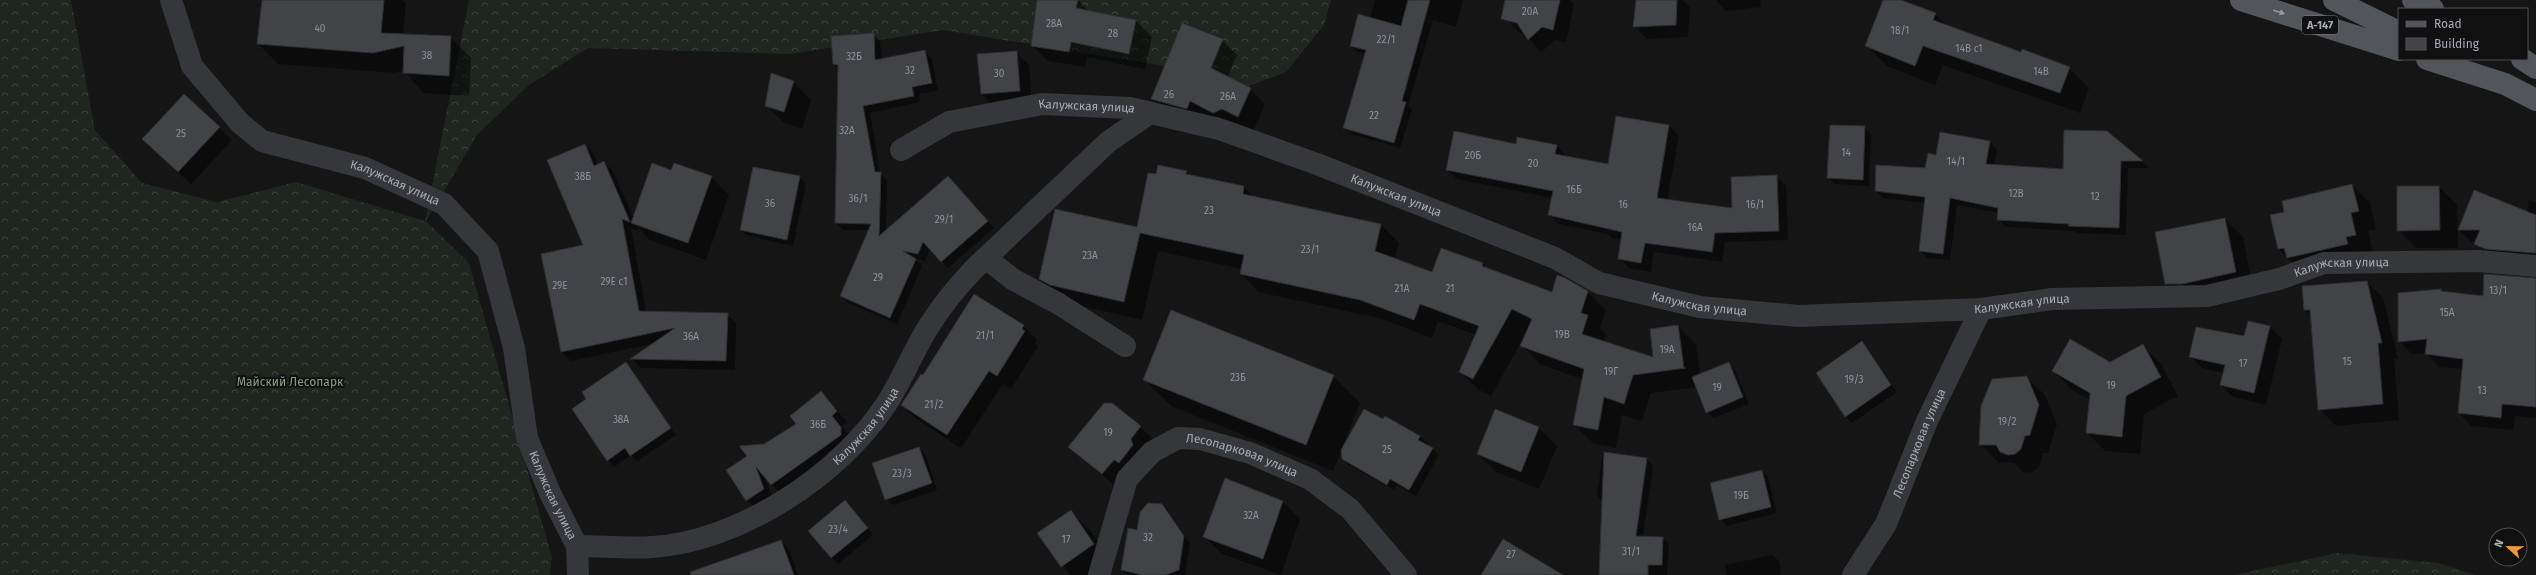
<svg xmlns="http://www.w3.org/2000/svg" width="2536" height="575" viewBox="0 0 2536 575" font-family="'Fira Sans',sans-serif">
  <defs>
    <pattern id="forest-crowns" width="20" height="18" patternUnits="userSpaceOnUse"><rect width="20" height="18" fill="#1f261f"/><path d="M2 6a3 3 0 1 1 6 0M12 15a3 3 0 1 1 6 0" fill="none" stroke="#3d433d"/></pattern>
  </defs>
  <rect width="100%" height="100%" fill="#151516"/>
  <path fill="url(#forest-crowns)" d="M0,0H71L95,130L142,183L217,202L296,182L425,221L469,0H1331L1324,25L1286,72L1238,90L1184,69L943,30L790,54L588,48L529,85L477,135L426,221L469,263L552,558L550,575H0Z
    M2337,553L2438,563L2476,575H2234Z"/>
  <path fill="#0007" fill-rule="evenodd" d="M263,0H403L406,3L403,35L450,37L471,58L469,96L424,93L404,71L394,73L278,64L258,44Z
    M1038,0H1078L1090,12L1136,21L1152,37L1145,69L1087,57L1085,67L1048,61L1032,45Z
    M1375,0H1463L1456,27L1433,20L1408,106L1412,109L1400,148L1351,134L1344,128L1366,54L1357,52L1351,46L1370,18Z
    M1512,0H1570L1574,4L1566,42L1555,40L1541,52L1525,34L1520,33L1507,20Z
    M1637,0H1683L1690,7L1688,37L1647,39L1634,26Z
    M1716,0H1760L1761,7L1726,11Z
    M1884,0H1898L1935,14L1947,26L2069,68L2089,88L2080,113L1943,65L1935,85L1887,66L1867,46Z
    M873,34L880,41L882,60L925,51L932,59L938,90L919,94L920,102L870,113L880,173L887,180L886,231L948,177L994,228L948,268L930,249L925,261L914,258L922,266L897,324L848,303L841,296L870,230H843L836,223L839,69L834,64Z
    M1222,40L1237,55L1227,78L1250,89L1265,104L1253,131L1237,123L1228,127L1167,113L1152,99Z
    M1016,52L1029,65L1032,103L994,107L982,94Z
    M793,82L811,100L802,129L784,123L766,105Z
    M1669,126L1679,136L1667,201L1733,210L1776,176L1786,186L1788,240L1725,242L1722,262L1654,252L1651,272L1629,268L1619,258L1622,240L1612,238L1608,234L1559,224L1549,214L1553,198L1457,179L1447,169L1517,145H1557L1566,157L1608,166Z
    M1864,127L1871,134L1869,186L1835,184L1828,178Z
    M219,128L232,140L191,184L156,152Z
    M2106,132L2149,168H2128L2126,235L2077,233L2075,231L2006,227L1998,219L1999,213L1957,205L1950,260L1927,258L1920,250L1926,203L1883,198L1876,191L1926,169L1936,156L1941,133L1990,142L1997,150L1994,165L2064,170Z
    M584,145L594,154L598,165L604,162L613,171L634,219L672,171L711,177L729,195L706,260L650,240L637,227L638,231L631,228L646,312L727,314L736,323L735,370L641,368L632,359L655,343L571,361L562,352L542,255L584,246Z
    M1187,172L1191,175L1244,187L1254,197L1381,225L1399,243L1395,259L1432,273L1441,249L1483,264L1488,270L1552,293L1588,292L1606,310L1600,328L1606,334L1603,342L1655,359L1678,326L1696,344L1700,375L1728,363L1735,370L1749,404L1714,418L1707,412L1697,387L1651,393L1642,421L1622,415L1616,448L1593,443L1574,425L1583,380L1540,364L1522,346L1523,339L1491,396L1479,390L1460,372L1476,335L1438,321L1432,338L1379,318L1259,292L1241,274L1242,269L1158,251L1142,320L1069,303L1058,297L1040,279L1138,228L1157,176ZM1377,237H1379L1375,256H1373Z
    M799,177L806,183L793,246L748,236L741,230Z
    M2352,185L2370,203L2376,229L2368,231L2373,253L2306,276L2279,249L2285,212Z
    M2439,187L2457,205L2458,248H2416L2398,230Z
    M2529,200L2536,202V266L2488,257L2476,242H2471L2459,230L2527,212Z
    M2225,219L2243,237L2253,290L2184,302L2166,284Z
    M2536,279V418L2515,416L2513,430L2471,426L2459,413L2463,369L2439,367L2426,353L2412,354L2399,341L2441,290L2484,297Z
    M2367,282L2383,298L2398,359H2394L2399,420L2336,426L2319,409L2312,317L2305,310Z
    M1023,326L1037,340L1035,343L1038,346L1011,389L1003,384L961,448L916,419L902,405L924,377Z
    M2270,327L2282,339L2266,405L2233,397L2221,385L2224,373L2202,368L2190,356Z
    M1862,343L1897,392L1852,423L1845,416Z
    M2143,346L2161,364L2178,396L2144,414L2140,454L2105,451L2087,433L2090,400L2071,389L2053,371L2110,363Z
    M626,363L676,435L637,461L631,455L614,467L608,460L588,399Z
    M1333,376L1360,403L1342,447L1385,418L1420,437L1439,455L1416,496L1397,485L1394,490L1349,465L1343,458L1342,449L1333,471L1171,406L1144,379Z
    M2026,377L2045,395L2057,424L2048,453H2043L2039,467L2030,473L2023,472L2014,463L1998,462L1980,444Z
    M821,392L847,422L842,426L851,438L781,494L765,477L773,499L757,510L747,500L727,470L797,424Z
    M1496,410L1539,428L1557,446L1539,489L1496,472L1478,454Z
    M1140,427L1153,439L1115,486L1070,447Z
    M918,448L925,454L937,490L893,505L886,499Z
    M1603,453L1647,459L1653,466L1643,537L1662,538L1669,544L1667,575H1600L1603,502L1597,495Z
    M1762,471L1768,477L1777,513L1727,526L1720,519Z
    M1282,501L1300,519L1281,575L1222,554L1204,536Z
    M1162,505L1190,543L1185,575H1127L1122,570L1138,531Z
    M852,508L873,535L838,564L831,557Z
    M1071,512L1089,529L1112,562L1093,575H1070L1039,534Z
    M781,541L789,549L798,575H734Z
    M1772,555L1779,561L1781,575H1727L1725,565Z"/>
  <path fill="#414346" stroke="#2f2f32" d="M262,0H384L381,33L451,36L449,76L403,73L404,46L373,53L257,44Z
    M1037,0H1078L1076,8L1136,20L1129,54L1071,42L1069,52L1031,46Z
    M1408,0H1430L1402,101L1406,102L1394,143L1343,128L1366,50L1350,46L1358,14L1401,26Z
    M1505,0H1560L1553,30L1542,27L1528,40L1517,23L1501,19Z
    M1636,0H1677L1676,25L1633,27Z
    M1883,0H1901L1936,13L1933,20L2021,52L2022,49L2070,67L2060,93L1923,46L1915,66L1865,46Z
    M1182,23L1223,39L1211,68L1251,88L1238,117L1222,109L1213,113L1190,101L1187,109L1151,99Z
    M874,33L875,60L925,50L932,83L912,87L914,96L863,106L875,172H881L879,236L948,176L988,221L941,262L923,242L918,254L903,251L916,259L890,318L840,296L871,224L835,223L838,65L833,64L831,36Z
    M1017,51L1020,91L981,94L977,54Z
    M771,73L794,81L784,112L765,106Z
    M184,94L220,127L178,172L142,139Z
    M1616,116L1669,125L1657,198L1732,208L1731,177L1777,175L1779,231L1715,233L1712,252L1645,243L1641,263L1618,259L1622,232L1548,215L1553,191L1446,170L1454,131L1516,144L1517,137L1557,145L1555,154L1608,164Z
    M1830,125L1865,126L1863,180L1827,178Z
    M2064,130L2107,131L2143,161H2121L2119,228L2068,226L2069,224L1997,220L1998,208L1950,198L1943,254L1919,251L1925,197L1875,191L1876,165L1925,168L1928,153L1936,155L1940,132L1990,141L1986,164L2063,169Z
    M585,144L594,166L604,161L630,222L622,219L639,311L728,313L726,361L630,359L675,328L561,352L541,254L583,245L547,160Z
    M652,163L671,170L674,163L712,176L688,243L631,223Z
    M1158,165L1187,171L1186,174L1244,186L1243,194L1381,224L1375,251L1432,272L1441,248L1483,263L1482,266L1552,292L1557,275L1565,278L1588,291L1581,313L1588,315L1582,334L1653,357L1650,329L1678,325L1684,368H1686L1633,375L1624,404L1604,397L1598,430L1573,425L1584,369L1520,346L1532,319L1512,309L1473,379L1459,372L1479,326L1420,304L1414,320L1360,300L1240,274L1244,255L1140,233L1124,302L1050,285L1039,279L1055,209L1137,227L1148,173L1156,174Z
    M753,167L800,176L787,240L740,230Z
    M2352,184L2359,211L2351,213L2356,235L2346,237L2348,244L2287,258L2284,248L2278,249L2270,215L2284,212L2282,201Z
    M2397,186H2439L2440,230L2397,231Z
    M2474,190L2536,215V253L2485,249L2474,244L2480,230H2458Z
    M2225,218L2236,272L2182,284H2165L2155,232Z
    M2484,274L2536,278V407L2502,404L2501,418L2458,413L2463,359L2425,354L2427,339L2398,342V293L2441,289V291L2483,296Z
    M2367,281L2382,343H2378L2383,404L2318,410L2310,310H2304L2302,286Z
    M974,294L1024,325L1022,329L1025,331L997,376L989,371L947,435L901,405L921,374L923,375Z
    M1171,310L1334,375L1306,445L1143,380Z
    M2248,321L2270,326L2254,393L2220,385L2225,365L2189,357L2196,327L2244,336Z
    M2070,339L2110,362L2143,344L2161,377L2126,396L2122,437L2086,433L2090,393L2052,371Z
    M1862,341L1891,385L1845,417L1816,373Z
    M626,362L671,428L630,456L625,448L607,461L572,409L586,399L582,392Z
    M1729,362L1743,397L1706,413L1692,377Z
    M2027,376L2039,405L2030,435L2025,436L2021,449L2015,454L2008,455L2000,452L1996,445H1979L1981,406L1992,379Z
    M821,391L837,411L832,416L841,427V435L771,485L756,467L764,489L746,501L726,470L747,456L739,446L764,444L796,424L790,416Z
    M1104,403H1112L1141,426L1131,439L1133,445L1119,463L1114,460L1102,474L1068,447Z
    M1364,409L1383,419L1385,416L1420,436L1418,440L1433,448L1409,490L1390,479L1387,485L1342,459L1341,450Z
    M1495,409L1539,427L1521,472L1477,454Z
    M919,447L932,483L885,500L872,463Z
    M1604,452L1647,458L1636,536L1663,537L1662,565H1648V575H1599Z
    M1762,470L1771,507L1719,520L1710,483Z
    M1225,478L1283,501L1263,559L1203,537Z
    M845,500L868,528L831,558L808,531Z
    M1148,503L1162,504L1184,536L1179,570L1166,575H1142L1121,570L1128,528L1137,530L1140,512Z
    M1071,510L1094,544L1061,567L1037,533Z
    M1503,539L1563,575H1481Z
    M781,540L794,575H691L690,572Z"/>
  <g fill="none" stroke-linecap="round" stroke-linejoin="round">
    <g stroke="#36373b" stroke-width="22">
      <path id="s1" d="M171,0L192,66L240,123L262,141L365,168L444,204L488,251L514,348L527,438L550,493L577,546C602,546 628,549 652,547C739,542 840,475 887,403C903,378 913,351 929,326C942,305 957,287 974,269L1108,142L1150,113"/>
      <path id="s2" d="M901,150L949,122L1042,104L1130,108L1219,129L1317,164L1555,258L1599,283L1700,307L1798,316L1981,309L2052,299L2207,296L2279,279L2324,263L2479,261L2536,266"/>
      <path d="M987,259L1014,280L1059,304L1125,346"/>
      <path d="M577,546L578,575"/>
      <path id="s3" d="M1099,575L1127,479L1152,452L1178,438L1200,439L1250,453L1310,479L1350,509L1406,575"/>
      <path id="s4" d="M1853,575L1886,524L1927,421L1981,309"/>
    </g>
    <path stroke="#52555a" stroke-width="22" d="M2241,0L2399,50
      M2334,0L2399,32
      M2413,0L2433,9
      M2427,59L2505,84L2536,100
      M2522,59L2536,68"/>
  </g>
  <defs><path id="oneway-solid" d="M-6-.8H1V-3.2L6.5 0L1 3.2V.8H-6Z"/></defs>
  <use fill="#969ba4" href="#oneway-solid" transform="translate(2279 12) rotate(18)"/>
  <g text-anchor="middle" stroke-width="4" stroke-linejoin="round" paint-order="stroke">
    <g font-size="10" fill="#8e929a">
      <text x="1530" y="15">20А</text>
      <text x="1054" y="27">28А</text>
      <text x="320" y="32">40</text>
      <text x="1900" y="34">18/1</text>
      <text x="1113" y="37">28</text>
      <text x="1386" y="43">22/1</text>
      <text x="1969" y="52">14В с1</text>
      <text x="427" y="59">38</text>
      <text x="854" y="60">32Б</text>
      <text x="910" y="74">32</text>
      <text x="2041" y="75">14В</text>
      <text x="999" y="77">30</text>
      <text x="1169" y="98">26</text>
      <text x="1228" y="100">26А</text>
      <text x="1374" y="119">22</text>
      <text x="847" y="134">32А</text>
      <text x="181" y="137">25</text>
      <text x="1846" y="156">14</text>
      <text x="1473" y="159">20Б</text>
      <text x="1956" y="165">14/1</text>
      <text x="1533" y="167">20</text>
      <text x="583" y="180">38Б</text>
      <text x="1574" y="193">16Б</text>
      <text x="2016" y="197">12В</text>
      <text x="2095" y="200">12</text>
      <text x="858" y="202">36/1</text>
      <text x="770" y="207">36</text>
      <text x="1623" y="208">16</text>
      <text x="1755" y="208">16/1</text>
      <text x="1209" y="214">23</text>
      <text x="944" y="223">29/1</text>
      <text x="1695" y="231">16А</text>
      <text x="1310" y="253">23/1</text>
      <text x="1090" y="259">23А</text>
      <text x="878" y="281">29</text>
      <text x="614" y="285">29Е с1</text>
      <text x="560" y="289">29Е</text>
      <text x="1402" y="292">21А</text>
      <text x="1450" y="292">21</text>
      <text x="2498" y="294">13/1</text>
      <text x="2447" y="316">15А</text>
      <text x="1562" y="338">19В</text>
      <text x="985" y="339">21/1</text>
      <text x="691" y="340">36А</text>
      <text x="1667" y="353">19А</text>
      <text x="2347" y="365">15</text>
      <text x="2243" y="367">17</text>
      <text x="1611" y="375">19Г</text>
      <text x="1238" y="381">23Б</text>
      <text x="1854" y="383">19/3</text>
      <text x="2111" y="389">19</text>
      <text x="1717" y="391">19</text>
      <text x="2482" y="394">13</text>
      <text x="934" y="408">21/2</text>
      <text x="621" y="423">38А</text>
      <text x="2007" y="425">19/2</text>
      <text x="818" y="428">36Б</text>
      <text x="1108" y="436">19</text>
      <text x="1387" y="453">25</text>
      <text x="902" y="477">23/3</text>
      <text x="1741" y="499">19Б</text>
      <text x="1251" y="519">32А</text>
      <text x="838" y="533">23/4</text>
      <text x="1148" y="541">32</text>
      <text x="1066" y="543">17</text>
      <text x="1631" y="555">31/1</text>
      <text x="1511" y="558">27</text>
    </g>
    <rect fill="#101011" stroke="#7a7e84" stroke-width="1" x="2302" y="16" width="36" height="18" rx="3"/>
    <g font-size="11" font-weight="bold" fill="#a7adb6">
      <text x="2320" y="29">А-147</text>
    </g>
    <g font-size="12" fill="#a7adb6" stroke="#101011">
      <text dy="4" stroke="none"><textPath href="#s2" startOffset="195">Калужская улица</textPath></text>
      <text dy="4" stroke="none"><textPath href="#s1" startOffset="312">Калужская улица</textPath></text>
      <text dy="4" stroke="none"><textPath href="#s2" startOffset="519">Калужская улица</textPath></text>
      <text dy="4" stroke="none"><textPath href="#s2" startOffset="1491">Калужская улица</textPath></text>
      <text dy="4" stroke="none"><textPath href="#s2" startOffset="843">Калужская улица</textPath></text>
      <text dy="4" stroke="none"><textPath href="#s2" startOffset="1167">Калужская улица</textPath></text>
      <text dy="4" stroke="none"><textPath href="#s1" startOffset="1068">Калужская улица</textPath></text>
      <text dy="4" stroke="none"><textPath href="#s4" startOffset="148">Лесопарковая улица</textPath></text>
      <text dy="4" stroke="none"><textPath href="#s3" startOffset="233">Лесопарковая улица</textPath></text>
      <text dy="4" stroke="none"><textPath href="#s1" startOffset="684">Калужская улица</textPath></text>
    </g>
    <g font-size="12" fill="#80a17e" stroke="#101011">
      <text x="290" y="386">Майский Лесопарк</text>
    </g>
  </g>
  <rect x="2398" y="8" width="130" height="52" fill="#101011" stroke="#4c4f53"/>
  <rect x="2406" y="21" width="20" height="6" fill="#52555a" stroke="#4c4f53"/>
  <text x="2434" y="28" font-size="12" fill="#a7adb6">Road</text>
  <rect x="2406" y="38" width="20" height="12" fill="#414346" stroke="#4c4f53"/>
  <text x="2434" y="48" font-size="12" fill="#a7adb6">Building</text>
  <g transform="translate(2508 547) rotate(292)"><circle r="19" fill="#101011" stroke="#4c4f53"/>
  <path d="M0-3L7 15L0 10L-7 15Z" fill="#ed9a36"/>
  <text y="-6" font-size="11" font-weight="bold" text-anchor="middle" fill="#a7adb6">N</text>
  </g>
</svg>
